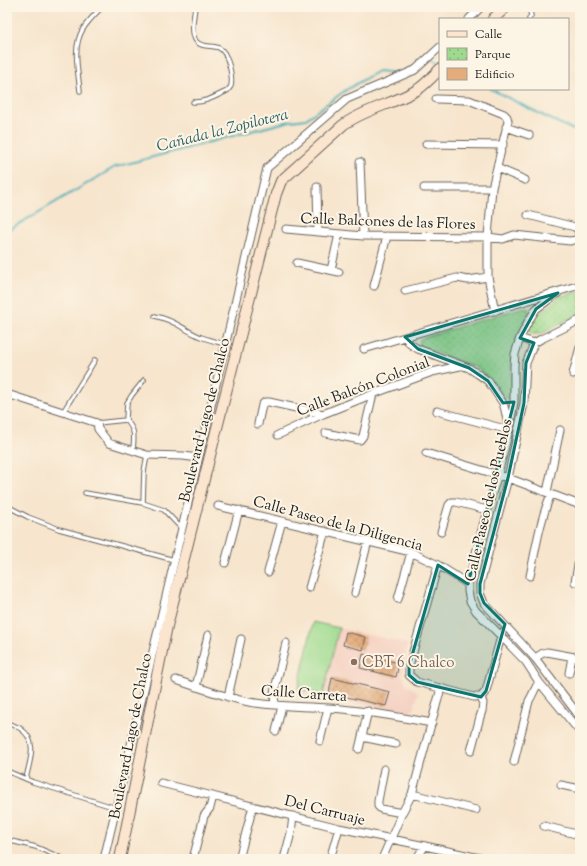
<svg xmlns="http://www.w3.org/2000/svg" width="587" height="866" viewBox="0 0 587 866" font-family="'Sorts Mill Goudy',serif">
  <defs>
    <pattern id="park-dots" width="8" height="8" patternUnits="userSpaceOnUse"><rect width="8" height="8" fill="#9dda8e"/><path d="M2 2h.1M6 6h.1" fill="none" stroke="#87ba7a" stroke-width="1.8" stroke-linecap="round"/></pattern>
    <pattern id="building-cross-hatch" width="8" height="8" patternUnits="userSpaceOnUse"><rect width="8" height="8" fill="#e4ac7b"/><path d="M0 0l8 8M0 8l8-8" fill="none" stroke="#c3936a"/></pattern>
  </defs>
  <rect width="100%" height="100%" fill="#fcf5e5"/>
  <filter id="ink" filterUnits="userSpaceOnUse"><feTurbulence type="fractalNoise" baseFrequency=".025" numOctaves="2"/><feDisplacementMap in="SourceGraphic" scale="8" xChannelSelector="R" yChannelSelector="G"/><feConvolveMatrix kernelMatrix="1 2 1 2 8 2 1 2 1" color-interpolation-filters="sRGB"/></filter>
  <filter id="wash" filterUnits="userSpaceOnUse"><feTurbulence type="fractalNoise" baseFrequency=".012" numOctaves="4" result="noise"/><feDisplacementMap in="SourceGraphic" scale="16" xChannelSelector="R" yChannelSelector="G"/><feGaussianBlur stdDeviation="0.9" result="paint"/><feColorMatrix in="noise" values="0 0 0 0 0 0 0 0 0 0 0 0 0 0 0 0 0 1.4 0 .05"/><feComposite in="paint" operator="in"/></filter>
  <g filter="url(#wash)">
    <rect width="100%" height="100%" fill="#f7e5cd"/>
    <path fill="#f5d2c3" d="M313,622L408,644L402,675L407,685L418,692L414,709L410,712L386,708L355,703L296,700Z"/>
    <path fill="#9dda8e" stroke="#5c7b55" d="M313,622L339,628L323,695L298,689Z"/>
    <path fill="url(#park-dots)" stroke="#5c7b55" d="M580,291V313L541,334H531L528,330L538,314L547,308L558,297Z
      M524,307L529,309L528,315L520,330L514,346L511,369L512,398H505L492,381L477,368L419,346L420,339L426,337Z"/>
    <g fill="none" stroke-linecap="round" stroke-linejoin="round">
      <path stroke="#3eaeb9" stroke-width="2" d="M431,58L440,63
        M408,69L417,64
        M491,89L546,117L580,133
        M7,231L115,167L290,121L306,119L346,90L378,71L401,73"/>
    </g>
    <g id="blocks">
      <path fill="url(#building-cross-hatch)" d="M346,632L366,637L363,650L343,645Z
        M363,654L399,663L396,677L360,668Z
        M332,678L390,692L386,706L329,693Z"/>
    </g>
  </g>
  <g filter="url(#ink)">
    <use href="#blocks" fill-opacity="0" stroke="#69625a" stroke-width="1"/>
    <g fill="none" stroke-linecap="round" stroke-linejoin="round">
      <defs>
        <path id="service" d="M527,7L530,11L531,16L529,19
          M80,91C78,70 72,47 83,29C88,21 95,14 102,7
          M193,102C205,103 216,96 227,91C229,89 230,88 231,86C233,77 228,52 219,48C212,45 201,48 196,41C190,32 194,17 195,7
          M155,316C175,320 184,330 201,337C209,340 217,342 225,344
          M63,412L95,360
          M97,423L126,420
          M133,450C134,436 136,431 126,420L127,403L132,395L144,380
          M85,493L143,503L164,510L182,529
          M143,503L144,472L147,455
          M7,506L28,517L59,529L174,560
          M7,723C12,725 17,726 21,729C39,742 29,762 26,779
          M7,771L33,782L116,808
          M7,840L36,847L64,859"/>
        <path id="minor" d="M469,19L481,7
          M436,99L469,100L504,114L507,117L508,121L492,188L488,237V277L495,311
          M506,127L529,135
          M426,144L503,145
          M360,162L363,236
          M497,168L525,180
          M317,187L318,232
          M424,188H492
          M286,229L363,236L488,237L503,239L514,235L570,241L577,239L579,236V231L575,227L528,215
          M297,263L339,272
          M331,270L339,234
          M374,286L387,236
          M405,291L457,278L468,280L488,277
          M558,293L536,309L528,322L520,338L515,354L514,366V402L509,430L498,474L487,510L468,584V591L470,601L476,611L501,636L526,662L539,682L580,732
          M580,320L541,339L534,343L529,356L526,363L524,403L508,478L480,584V593L484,603L535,658L580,717
          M405,337L410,344L418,349L469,368L478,374L488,381L503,403L505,410L509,430L437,411
          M520,338L534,343
          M364,349L580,285
          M573,374L580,347
          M7,394L97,423L98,429L109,443L147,455L183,456L198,458
          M258,424L262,405L265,402H269L323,414
          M326,433L355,439L360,440L363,436L373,394
          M278,435L323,414L373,394L432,372L460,366
          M426,453L508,478L580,505
          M547,492L560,430
          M218,506L411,552L438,565L468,584
          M441,532L449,505L452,502H456L487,510
          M225,563L239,510
          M438,565L409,666V675L417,682L474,697H481L486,691L502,633
          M268,572L282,521
          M530,576C536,548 540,520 551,494
          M575,582L580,554
          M309,588L325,531
          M355,593L368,541
          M398,599L411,552
          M535,658L543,653L547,652L580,658
          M569,673L572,657
          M176,680C200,688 225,697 249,702C276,707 302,706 329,708C364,710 398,717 432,723
          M196,687L208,635
          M228,697L241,639
          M275,705L274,693L286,643
          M276,731L282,706
          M362,737L396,744
          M320,741L328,708
          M359,749L368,711
          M471,751L480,717L482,711L483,703L481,697
          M514,762L529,701C533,694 535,688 539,682
          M384,769L378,801V806L381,809L402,813
          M161,783L339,828L425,846L484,859
          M561,785L580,789
          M412,794L476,810
          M544,826L580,835
          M104,859L267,168L347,99L415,70L440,47
          M193,859L204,816L210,808L213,796
          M239,859L253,806
          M284,859L291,833L293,816
          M330,859L339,828
          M382,859L402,813L412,794L441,688
          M416,859L425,846"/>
        <path id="secondary" d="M493,19L506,7
          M120,859L167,626L276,194L281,181L343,125C365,109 393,104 417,90C426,84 433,76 440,69"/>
      </defs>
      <use href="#service" stroke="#69625a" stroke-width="5.5"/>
      <use href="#minor" stroke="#69625a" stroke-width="9"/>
      <use href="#secondary" stroke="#69625a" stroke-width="12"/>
      <use href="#service" stroke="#fff" stroke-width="3.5"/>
      <use href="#minor" stroke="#fff" stroke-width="7"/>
      <use href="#secondary" stroke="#fce5cf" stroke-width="10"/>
    </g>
  </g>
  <path fill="#0f766e" fill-opacity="0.2" stroke="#0f766e" stroke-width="3" stroke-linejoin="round" d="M558,293L536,309L520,338L534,343L526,363L524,403L508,478L480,584V593L484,603L505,624L486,691L481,697L417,682L409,675V666L438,565L468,584L514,402L503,403L488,381L469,368L418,349L405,337Z"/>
  <circle fill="#8d6e63" stroke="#fcf5e5" stroke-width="1.5" cx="354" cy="662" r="4"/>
  <g text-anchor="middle" stroke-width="4" stroke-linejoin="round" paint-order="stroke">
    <g font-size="15" fill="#1c1c1c" stroke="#fcf5e5">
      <text transform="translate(388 221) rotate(2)" y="5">Calle Balcones de las Flores</text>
      <text transform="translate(363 386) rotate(-21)" y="5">Calle Balcón Colonial</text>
      <text transform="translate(204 420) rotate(-76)" y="5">Boulevard Lago de Chalco</text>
      <text transform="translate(488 500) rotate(-77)" y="5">Calle Paseo de los Pueblos</text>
      <text transform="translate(338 523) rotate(15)" y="5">Calle Paseo de la Diligencia</text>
      <text transform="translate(304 693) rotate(4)" y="5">Calle Carreta</text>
      <text transform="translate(130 736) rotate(-79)" y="5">Boulevard Lago de Chalco</text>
      <text transform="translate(325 810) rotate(14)" y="5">Del Carruaje</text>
    </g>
    <g font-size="15" fill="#785e54" stroke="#fcf5e5" text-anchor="start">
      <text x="362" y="667">CBT 6 Chalco</text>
    </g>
    <g font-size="16" font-style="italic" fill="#2b5e63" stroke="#fcf5e5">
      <text transform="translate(222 129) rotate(-14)" y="6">Cañada la Zopilotera</text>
    </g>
  </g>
  <rect width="587" height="866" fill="none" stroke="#fcf5e5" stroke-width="24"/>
  <rect x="439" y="18" width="130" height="72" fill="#fcf5e5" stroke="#a29e95"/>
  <rect x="447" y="31" width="20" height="6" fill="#fce5cf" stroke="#a29e95"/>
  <text x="475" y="38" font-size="12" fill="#1c1c1c">Calle</text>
  <rect x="447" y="48" width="20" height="12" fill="url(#park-dots)" stroke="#a29e95"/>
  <text x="475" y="58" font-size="12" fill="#1c1c1c">Parque</text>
  <rect x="447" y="68" width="20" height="12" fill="#e4ac7b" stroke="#a29e95"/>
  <text x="475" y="78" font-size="12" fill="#1c1c1c">Edificio</text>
</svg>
